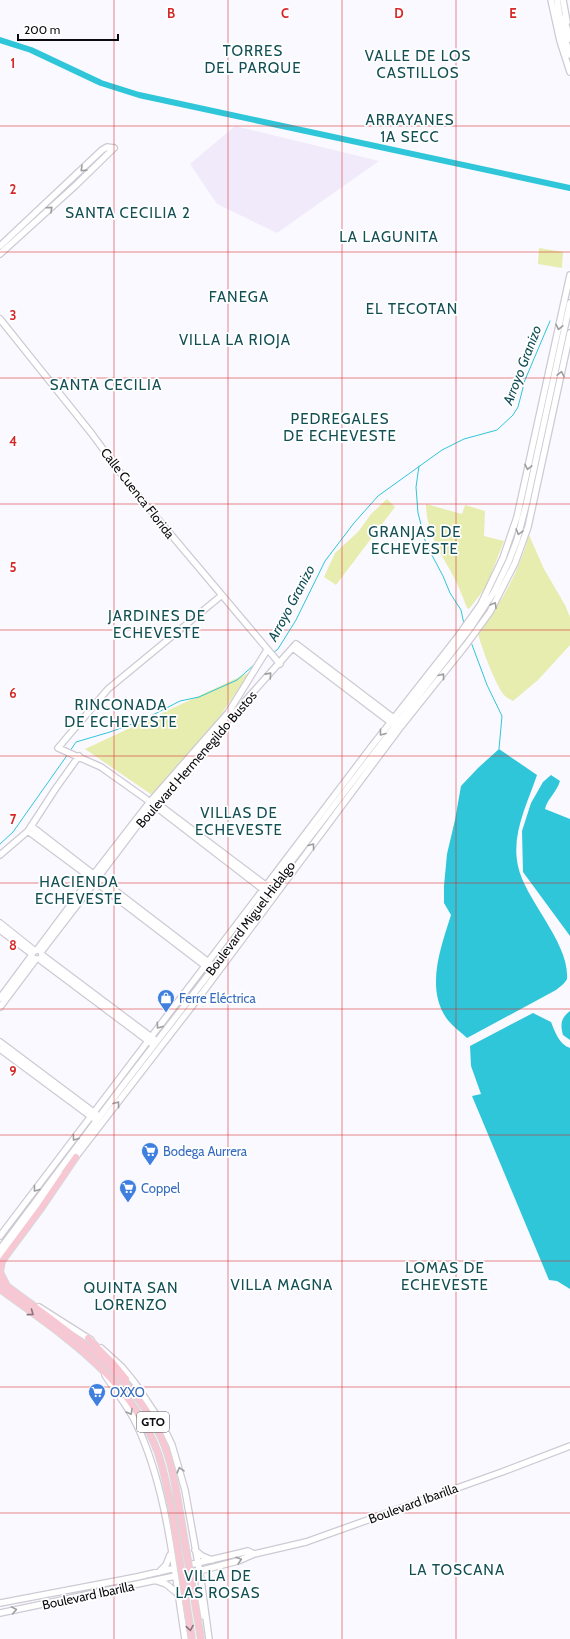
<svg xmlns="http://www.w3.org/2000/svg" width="570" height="1639" viewBox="0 0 570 1639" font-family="Cabin,sans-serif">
  <rect width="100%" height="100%" fill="#faf9ff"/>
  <path fill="#f0eafb" d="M235,126L379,161L277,233L217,204L190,164Z"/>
  <path fill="#e7ecaf" d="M539,248L563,252L562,268L538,264Z
    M387,499L395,507L336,585L324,577L335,553L358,532L371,514Z
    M426,504L462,514L465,505L485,511L484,536L504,541L486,587L469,609L467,608C462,595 457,582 450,570C438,549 426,529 426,504Z
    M529,535L544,569L565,605L570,617V645L538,680L513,701C510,699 507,698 505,696C497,689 480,644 478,633C502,603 519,571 529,535Z
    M250,672L214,725L152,795L85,749Z"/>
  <path fill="#2fc6d9" d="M499,749L537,775C527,805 511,834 518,866C525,900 570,943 567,979C565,983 560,987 556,990L467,1038C461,1032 452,1026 447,1019C425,988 441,947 451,915L444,903V886L447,854L455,820L461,786L478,768Z
    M551,775L560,781C557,792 547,799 545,809L570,819V936L523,872L522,831L531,803L543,782Z
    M570,1011V1040L563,1035C560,1024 561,1018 570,1011Z
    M533,1013L551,1022C555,1032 559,1044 570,1048V1289L557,1281L549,1280L472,1096L481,1094L471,1066L470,1046Z"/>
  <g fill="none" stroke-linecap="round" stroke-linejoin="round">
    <path stroke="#2fc6d9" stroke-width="1" d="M419,466L416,487L418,513L426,544L443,576L450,593L461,610L464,624
      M471,642L487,685L502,716L499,749
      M273,653L278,649L296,620L325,561L354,523L378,496L442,450L464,439L497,430L513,415L518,407L525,380L550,321
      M70,751L76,742L110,732L143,720L180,701L199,697L237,680L255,664
      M0,844L13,832L68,754"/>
    <path stroke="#2fc6d9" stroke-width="6" d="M0,40L31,50L101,83L139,95L570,188"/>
    <defs>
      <path id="secondary" d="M551,0L560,41L570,72
        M557,0L562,29L570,55
        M563,0L567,22
        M564,18L570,39
        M0,246L102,150L107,147L114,148
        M0,254L76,185L114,148
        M0,319L92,434L130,486L280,664
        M222,595L108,689L58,748L101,767L146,799L265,891
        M293,648L393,724
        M154,801L268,887
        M31,826L93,874
        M28,831L90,877
        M0,855L28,831L56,788L79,756
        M94,874L149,803L228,713L267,650
        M99,876L155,802L296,644L396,720
        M100,879L211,964
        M97,883L208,968
        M0,923L35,951
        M0,930L32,954
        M37,950L90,879
        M41,952L94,883
        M42,955L154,1039
        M39,959L151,1043
        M0,998L32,955
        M0,1007L36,959
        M0,1042L96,1114
        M0,1049L93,1118
        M74,1159L203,992L399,729L466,645L490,612L515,563L528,527L570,333
        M0,1236L372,746L456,639L481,604L503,558L517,517L570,275
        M0,1249L121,1088L215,966L267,893L471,627L494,592L509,561L517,540L527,501L570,303
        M0,1257L61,1175
        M39,1307L91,1340
        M101,1348L122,1367L135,1383L161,1422L172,1445L185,1490L201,1580L209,1639
        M105,1375C115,1391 128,1406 136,1423C167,1488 174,1569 185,1639
        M195,1550L202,1556L212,1560
        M159,1572L166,1565L170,1555
        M157,1581L166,1584L177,1593
        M182,1591L189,1587L196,1590L203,1616
        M0,1603L137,1577L240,1553L248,1551L254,1554
        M0,1613L199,1571L238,1561L254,1554L306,1542L502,1472L570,1446"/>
      <path id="primary" d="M0,1281C58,1325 130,1368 161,1437C171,1459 175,1483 179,1507
        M6,1284L0,1272L2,1261L42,1207L76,1157
        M0,1289C61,1334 131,1378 158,1453C164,1470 167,1488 171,1506
        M88,1338L112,1362L126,1379"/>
    </defs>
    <use href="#secondary" stroke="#cecad4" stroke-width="8"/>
    <use href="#primary" stroke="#d8d8d8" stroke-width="8"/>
    <use href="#secondary" stroke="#fff" stroke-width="5.5"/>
    <use href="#primary" stroke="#f7c7d4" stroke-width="6"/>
    <defs>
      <path id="primary-bridge" d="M171,1506L192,1639
        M179,1507L201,1639"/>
    </defs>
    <use href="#primary-bridge" stroke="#d8d8d8" stroke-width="8" stroke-linecap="butt"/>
    <use href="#primary-bridge" stroke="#f7c7d4" stroke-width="6"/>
  </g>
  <defs><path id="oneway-chevron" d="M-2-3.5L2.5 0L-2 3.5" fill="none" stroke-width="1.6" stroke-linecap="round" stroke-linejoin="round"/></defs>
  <g stroke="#9e9d9f">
    <use href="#oneway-chevron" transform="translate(83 169) rotate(136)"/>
    <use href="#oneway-chevron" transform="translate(50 209) rotate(-42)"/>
    <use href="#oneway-chevron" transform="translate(559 327) rotate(102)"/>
    <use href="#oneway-chevron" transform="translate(561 374) rotate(-78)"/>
    <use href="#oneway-chevron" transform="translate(528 467) rotate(102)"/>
    <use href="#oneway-chevron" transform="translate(519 532) rotate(106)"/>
    <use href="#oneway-chevron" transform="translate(494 605) rotate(-60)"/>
    <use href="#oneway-chevron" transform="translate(269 675) rotate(-48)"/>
    <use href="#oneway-chevron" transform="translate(442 676) rotate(-52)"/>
    <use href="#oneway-chevron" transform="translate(382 733) rotate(128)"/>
    <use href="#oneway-chevron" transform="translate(312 846) rotate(-53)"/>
    <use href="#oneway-chevron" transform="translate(159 1026) rotate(126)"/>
    <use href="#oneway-chevron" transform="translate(117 1104) rotate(-53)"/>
    <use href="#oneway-chevron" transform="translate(75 1138) rotate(126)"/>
    <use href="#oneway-chevron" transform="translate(36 1189) rotate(128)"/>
    <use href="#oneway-chevron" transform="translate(130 1412) rotate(59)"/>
    <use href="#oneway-chevron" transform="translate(180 1470) rotate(-106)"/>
    <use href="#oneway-chevron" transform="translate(239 1560) rotate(-17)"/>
    <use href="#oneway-chevron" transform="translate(14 1610) rotate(-10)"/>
  </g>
  <g stroke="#8d727b">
    <use href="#oneway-chevron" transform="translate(31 1313) rotate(36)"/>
    <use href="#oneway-chevron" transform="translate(190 1628) rotate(81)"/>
  </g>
  <path fill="none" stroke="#d62828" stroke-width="1" stroke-opacity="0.55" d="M114,0V1639M228,0V1639M342,0V1639M456,0V1639M0,126H570M0,252H570M0,378H570M0,504H570M0,630H570M0,756H570M0,883H570M0,1009H570M0,1135H570M0,1261H570M0,1387H570M0,1513H570"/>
  <defs>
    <symbol id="shop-pin" viewBox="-11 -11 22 30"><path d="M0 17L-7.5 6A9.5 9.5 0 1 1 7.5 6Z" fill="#3f7fe0" stroke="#fff"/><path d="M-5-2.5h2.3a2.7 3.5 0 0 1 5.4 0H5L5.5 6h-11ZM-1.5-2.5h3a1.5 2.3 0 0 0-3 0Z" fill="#fff"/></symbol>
    <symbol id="supermarket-pin" viewBox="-11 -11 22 30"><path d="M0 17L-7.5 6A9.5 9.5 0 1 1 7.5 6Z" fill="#3f7fe0" stroke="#fff"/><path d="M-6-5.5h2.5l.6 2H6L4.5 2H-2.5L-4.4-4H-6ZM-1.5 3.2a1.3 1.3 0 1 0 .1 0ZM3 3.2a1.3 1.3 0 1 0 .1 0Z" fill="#fff"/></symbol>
  </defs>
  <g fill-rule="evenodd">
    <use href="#shop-pin" x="156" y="988" width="20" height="27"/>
    <use href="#supermarket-pin" x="140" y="1141" width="20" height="27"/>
    <use href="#supermarket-pin" x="118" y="1178" width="20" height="27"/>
    <use href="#supermarket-pin" x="87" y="1382" width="20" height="27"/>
  </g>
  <g text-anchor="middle" stroke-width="3.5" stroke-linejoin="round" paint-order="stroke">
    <rect fill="#fff" stroke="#555456" stroke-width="1" x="137" y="1412" width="32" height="20" rx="3"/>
    <g font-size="12" font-weight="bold" fill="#0c0a0e">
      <text x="153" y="1426">GTO</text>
    </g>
    <g font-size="13" fill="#0c0a0e" stroke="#fff">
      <text transform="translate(138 493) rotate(52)" y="5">Calle Cuenca Florida</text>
      <text transform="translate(196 759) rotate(-49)" y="5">Boulevard Hermenegildo Bustos</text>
      <text transform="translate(250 918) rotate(-53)" y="5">Boulevard Miguel Hidalgo</text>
      <text transform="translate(413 1503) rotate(-20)" y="5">Boulevard Ibarilla</text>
      <text transform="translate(88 1595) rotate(-12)" y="5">Boulevard Ibarilla</text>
    </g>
    <g font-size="13" fill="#366cbe" stroke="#fff" text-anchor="start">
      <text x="179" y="1003">Ferre Eléctrica</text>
      <text x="163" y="1156">Bodega Aurrera</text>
      <text x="141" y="1193">Coppel</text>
      <text x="110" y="1397">OXXO</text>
    </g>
    <g font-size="14" font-style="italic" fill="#114e56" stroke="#fff">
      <text transform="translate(522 365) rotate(-69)" y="5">Arroyo Granizo</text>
      <text transform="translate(291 603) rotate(-62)" y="5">Arroyo Granizo</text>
    </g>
    <g font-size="15" letter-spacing="1" fill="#135055" stroke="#fff">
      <text x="253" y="56">TORRES<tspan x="253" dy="17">DEL PARQUE</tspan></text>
      <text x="418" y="61">VALLE DE LOS<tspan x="418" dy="17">CASTILLOS</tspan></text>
      <text x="410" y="125">ARRAYANES<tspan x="410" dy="17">1A SECC</tspan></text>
      <text x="128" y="218">SANTA CECILIA 2</text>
      <text x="389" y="242">LA LAGUNITA</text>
      <text x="239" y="302">FANEGA</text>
      <text x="412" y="314">EL TECOTAN</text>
      <text x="235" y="345">VILLA LA RIOJA</text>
      <text x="106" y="390">SANTA CECILIA</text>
      <text x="340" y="424">PEDREGALES<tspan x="340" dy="17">DE ECHEVESTE</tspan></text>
      <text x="415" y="537">GRANJAS DE<tspan x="415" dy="17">ECHEVESTE</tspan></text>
      <text x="157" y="621">JARDINES DE<tspan x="157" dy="17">ECHEVESTE</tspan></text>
      <text x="121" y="710">RINCONADA<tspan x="121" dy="17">DE ECHEVESTE</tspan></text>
      <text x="239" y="818">VILLAS DE<tspan x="239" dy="17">ECHEVESTE</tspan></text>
      <text x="79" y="887">HACIENDA<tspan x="79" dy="17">ECHEVESTE</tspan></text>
      <text x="445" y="1273">LOMAS DE<tspan x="445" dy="17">ECHEVESTE</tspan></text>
      <text x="282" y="1290">VILLA MAGNA</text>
      <text x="131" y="1293">QUINTA SAN<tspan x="131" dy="17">LORENZO</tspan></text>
      <text x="457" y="1575">LA TOSCANA</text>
      <text x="218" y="1581">VILLA DE<tspan x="218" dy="17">LAS ROSAS</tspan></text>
    </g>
  </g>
  <g font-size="13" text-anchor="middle" font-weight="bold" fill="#d62828" stroke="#fff" stroke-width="3.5" stroke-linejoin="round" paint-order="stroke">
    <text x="171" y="18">B</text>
    <text x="285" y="18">C</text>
    <text x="399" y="18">D</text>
    <text x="513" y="18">E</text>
    <text x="13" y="68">1</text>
    <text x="13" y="194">2</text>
    <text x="13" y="320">3</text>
    <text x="13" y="446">4</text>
    <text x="13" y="572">5</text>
    <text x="13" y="698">6</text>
    <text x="13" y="824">7</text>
    <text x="13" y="950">8</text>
    <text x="13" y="1076">9</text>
  </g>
  <path d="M18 34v6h100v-6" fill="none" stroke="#0c0a0e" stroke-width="2"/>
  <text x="24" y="34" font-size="12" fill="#0c0a0e" stroke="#ffffff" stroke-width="3" paint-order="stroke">200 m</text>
</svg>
